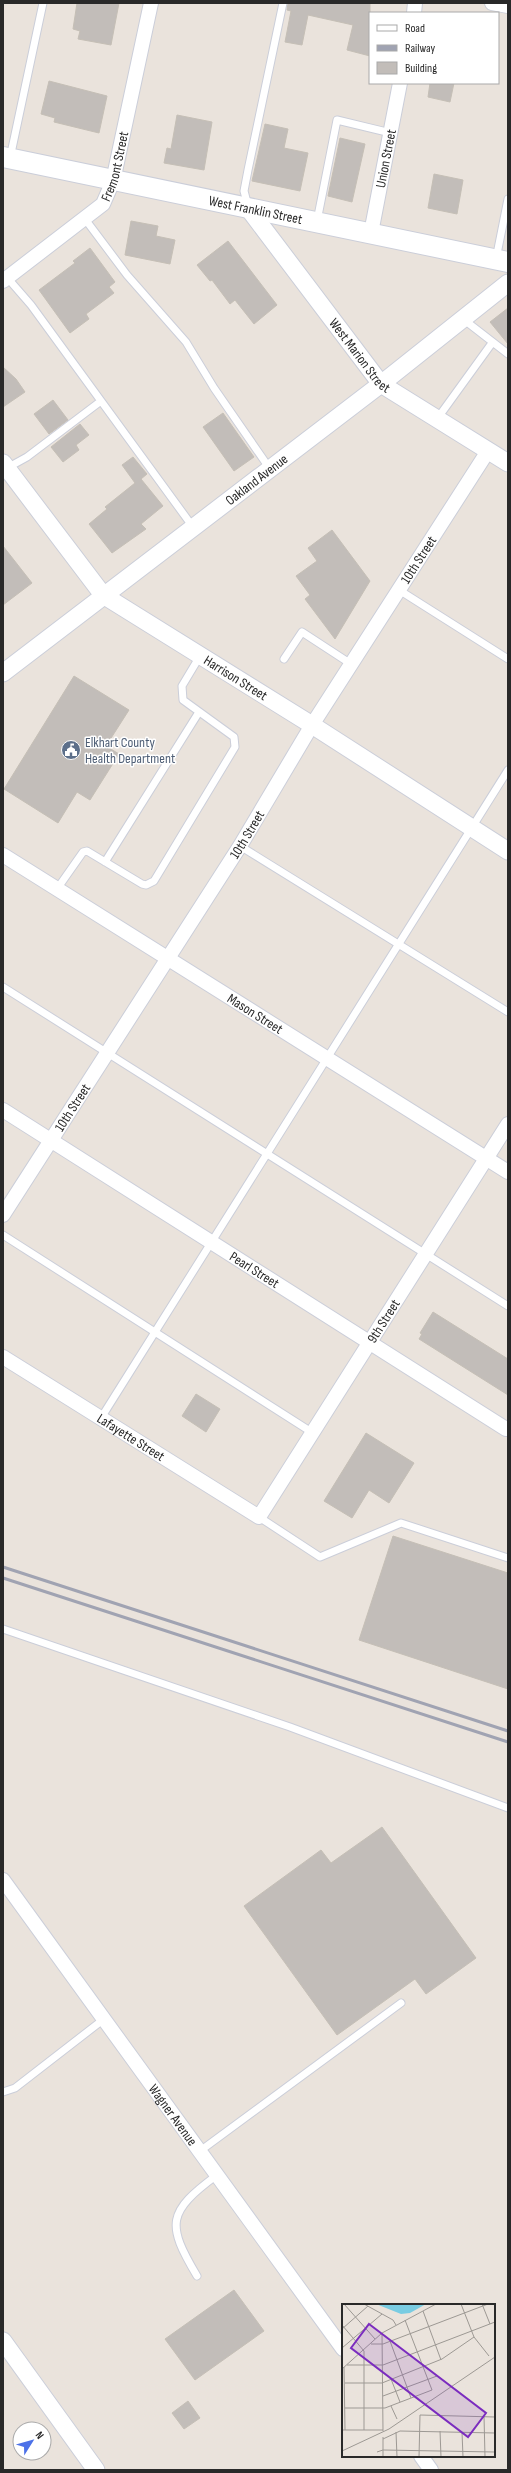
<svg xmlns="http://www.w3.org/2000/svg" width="511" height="2473" viewBox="0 0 511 2473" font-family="'Sofia Sans Condensed',sans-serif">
  <rect width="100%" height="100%" fill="#eae3dc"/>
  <path fill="#c2bdb9" stroke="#c5bfb6" d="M77,3H119L111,45L78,39L80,31L73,29Z
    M288,3H370V56L347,50L353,25L308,15L302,45L285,42L291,11L287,10Z
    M49,81L107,96L99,133L54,122L55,118L41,114Z
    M430,83H454L450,102L428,97Z
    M177,115L212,122L204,170L164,163L167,148L171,149Z
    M265,124L288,129L284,148L308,153L300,191L252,181Z
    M340,138L365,144L352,202L328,196Z
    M434,174L463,180L457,214L428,208Z
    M131,221L158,226L156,236L175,240L170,264L125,255Z
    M228,241L277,305L254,324L235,300L230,304L212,280L210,281L197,265Z
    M90,248L115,282L109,287L114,293L86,314L89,319L70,333L39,290L75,263L73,261Z
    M508,308V344L490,322Z
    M3,367L16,379L25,392L3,407Z
    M53,400L68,420L49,434L34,414Z
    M223,413L254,457L234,471L203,427Z
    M80,424L89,435L76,445L79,450L63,462L51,447Z
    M133,457L147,474L141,479L163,506L141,524L146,529L112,553L89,524L107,509L105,507L135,483L122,465Z
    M332,530L370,581L335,639L305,599L310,595L296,576L317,561L308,548Z
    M3,546L32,583L3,605Z
    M74,676L129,710L106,746L119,754L90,800L77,792L58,823L4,789Z
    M433,1312L508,1359V1395L419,1339L422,1334L420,1333Z
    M196,1394L220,1409L206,1432L182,1416Z
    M366,1433L414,1463L389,1503L369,1490L352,1518L324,1501Z
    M393,1536L508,1573V1689L359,1640Z
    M382,1827L476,1958L426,1994L415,1979L337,2035L244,1906L321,1850L331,1863Z
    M234,2290L264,2331L195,2380L165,2339Z
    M188,2401L200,2418L184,2429L172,2413Z"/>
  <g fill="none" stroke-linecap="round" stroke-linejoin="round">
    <defs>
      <path id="service" d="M10,158L43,3
        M248,206L244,191L248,170L283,3
        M85,219L127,275L186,342L214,388L270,469
        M317,221L337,120L391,133
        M496,259L508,199
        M5,278L11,282L31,305L193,527
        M463,319L508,354
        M437,419L492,343
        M7,468L27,457L101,401
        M399,590L508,659
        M284,659L302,632L351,664
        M240,846L508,1012
        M105,862L199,712
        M57,889L83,852L87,851L142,884L146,885L154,881L235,747L234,737L183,700L182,686L200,656
        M3,987L508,1306
        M3,1235L313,1433
        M101,1418L508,770
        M259,1517L320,1557L401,1523L508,1558
        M3,1629L290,1727L508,1808
        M3,2092L15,2088L104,2019
        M200,2151L401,2003
        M197,2276C166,2224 167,2212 217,2175"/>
      <g id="minor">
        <path d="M492,3L508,6"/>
        <path d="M414,13L415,3"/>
        <path id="s1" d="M371,233L400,83"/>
        <path id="s2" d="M3,281L103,204L113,181L151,3"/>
        <path id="s3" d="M3,855L508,1172"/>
        <path id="s4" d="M3,1110L506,1429"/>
        <path id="s5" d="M3,1215L240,846L312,725L488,451"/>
        <path id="s6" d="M3,1357L259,1517L508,1124"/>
        <path id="s7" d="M3,1880L343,2349"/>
        <path d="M421,2456L431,2470"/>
      </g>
      <g id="tertiary">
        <path id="s8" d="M248,208L381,384L508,463"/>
        <path id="s9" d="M3,463L103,595L312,725L508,851"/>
        <path id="s10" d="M3,673L381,384L508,283"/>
        <path d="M3,2341L96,2470"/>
      </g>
      <g id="secondary">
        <path id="s11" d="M3,157L508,262"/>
      </g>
    </defs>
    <use href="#service" stroke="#cbced9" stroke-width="9"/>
    <use href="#minor" stroke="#cbced9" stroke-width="16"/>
    <use href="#tertiary" stroke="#cbced9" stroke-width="19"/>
    <use href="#secondary" stroke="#cbced9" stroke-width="22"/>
    <use href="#service" stroke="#fff" stroke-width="7"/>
    <use href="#minor" stroke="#fff" stroke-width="14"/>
    <use href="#tertiary" stroke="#fff" stroke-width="17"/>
    <use href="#secondary" stroke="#fff" stroke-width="20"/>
    <path stroke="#a0a3b2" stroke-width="3" d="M3,1567L508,1731
      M3,1578L508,1742"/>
  </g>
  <defs>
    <symbol id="civic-disc" viewBox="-11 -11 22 22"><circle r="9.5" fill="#5c6f8a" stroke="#fff"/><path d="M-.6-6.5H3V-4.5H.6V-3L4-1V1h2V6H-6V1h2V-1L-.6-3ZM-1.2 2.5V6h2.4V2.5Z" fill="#fff"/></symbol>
  </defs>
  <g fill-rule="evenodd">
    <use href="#civic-disc" x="60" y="739" width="22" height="22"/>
  </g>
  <g text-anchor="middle" stroke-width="3" stroke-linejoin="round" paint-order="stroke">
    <g font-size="14" fill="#292929" stroke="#fff">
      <text dy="5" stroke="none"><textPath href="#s1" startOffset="76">Union Street</textPath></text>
      <text dy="5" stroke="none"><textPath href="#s2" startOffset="166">Fremont Street</textPath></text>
      <text dy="5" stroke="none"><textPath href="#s11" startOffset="258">West Franklin Street</textPath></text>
      <text dy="5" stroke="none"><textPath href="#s8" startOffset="185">West Marion Street</textPath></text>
      <text dy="5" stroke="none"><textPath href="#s10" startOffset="319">Oakland Avenue</textPath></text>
      <text dy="5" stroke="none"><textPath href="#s5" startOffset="776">10th Street</textPath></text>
      <text dy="5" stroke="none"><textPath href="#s9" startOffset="322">Harrison Street</textPath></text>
      <text dy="5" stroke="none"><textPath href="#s5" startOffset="452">10th Street</textPath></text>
      <text dy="5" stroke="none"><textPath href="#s3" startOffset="298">Mason Street</textPath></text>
      <text dy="5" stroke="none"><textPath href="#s5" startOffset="128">10th Street</textPath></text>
      <text dy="5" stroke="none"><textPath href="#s4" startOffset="298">Pearl Street</textPath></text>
      <text dy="5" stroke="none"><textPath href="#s6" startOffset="534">9th Street</textPath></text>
      <text dy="5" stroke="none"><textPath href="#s6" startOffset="151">Lafayette Street</textPath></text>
      <text dy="5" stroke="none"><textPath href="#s7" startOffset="290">Wagner Avenue</textPath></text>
    </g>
    <g font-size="14" fill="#4e5e75" stroke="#fff" text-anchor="start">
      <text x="85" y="747">Elkhart County<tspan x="85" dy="16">Health Department</tspan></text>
    </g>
  </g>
  <g transform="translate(342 2304)">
    <rect width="153" height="153" fill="#eae3dc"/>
    <path d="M34,0H84L68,9L59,10Z" fill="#79cce2"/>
    <path fill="none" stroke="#9d9994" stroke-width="1" d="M2,0L33,35M22,0L51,16L54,21M119,0L132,33L147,52M140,0L148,20M81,7L99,56M0,21L22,47V61M0,25L26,2M40,29L41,127M48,37L69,94M29,40H41L146,0M0,44L40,10M5,61H41L153,18M22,61V126M2,63L3,126M0,65L40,29L94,0M49,75L58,98M3,79H40L100,55L132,33M41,92L95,72M49,102L55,115M3,104H43L90,86L63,16M142,112L143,153M0,126H41M98,127L99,153M54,128L55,153M120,128L121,153M41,133V153M41,135L58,127L153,129M0,147L47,125L153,53M35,148L41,146L153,148M77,153L78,111L153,113"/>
    <path fill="#7b2cbf" fill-opacity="0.15" stroke="#7b2cbf" stroke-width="2" d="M27,20L144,109L126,133L9,44Z"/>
    <rect width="153" height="153" fill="none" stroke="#292929" stroke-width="2"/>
  </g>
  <rect width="511" height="2473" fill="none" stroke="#292929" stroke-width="8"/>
  <rect x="369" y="12" width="130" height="72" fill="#ffffff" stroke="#a9a9a9"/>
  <rect x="377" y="25" width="20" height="6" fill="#ffffff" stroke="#a9a9a9"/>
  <text x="405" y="32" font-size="12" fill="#292929">Road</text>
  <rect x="377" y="45" width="20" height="6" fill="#a0a3b2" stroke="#a9a9a9"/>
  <text x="405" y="52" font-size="12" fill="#292929">Railway</text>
  <rect x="377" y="62" width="20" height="12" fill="#c2bdb9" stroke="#a9a9a9"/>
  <text x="405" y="72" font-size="12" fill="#292929">Building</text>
  <g transform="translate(32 2441) rotate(53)"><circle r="19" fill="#ffffff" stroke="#a9a9a9"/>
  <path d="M0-3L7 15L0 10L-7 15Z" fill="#4c71e8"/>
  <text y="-6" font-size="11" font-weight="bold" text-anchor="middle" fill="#292929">N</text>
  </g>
</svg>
